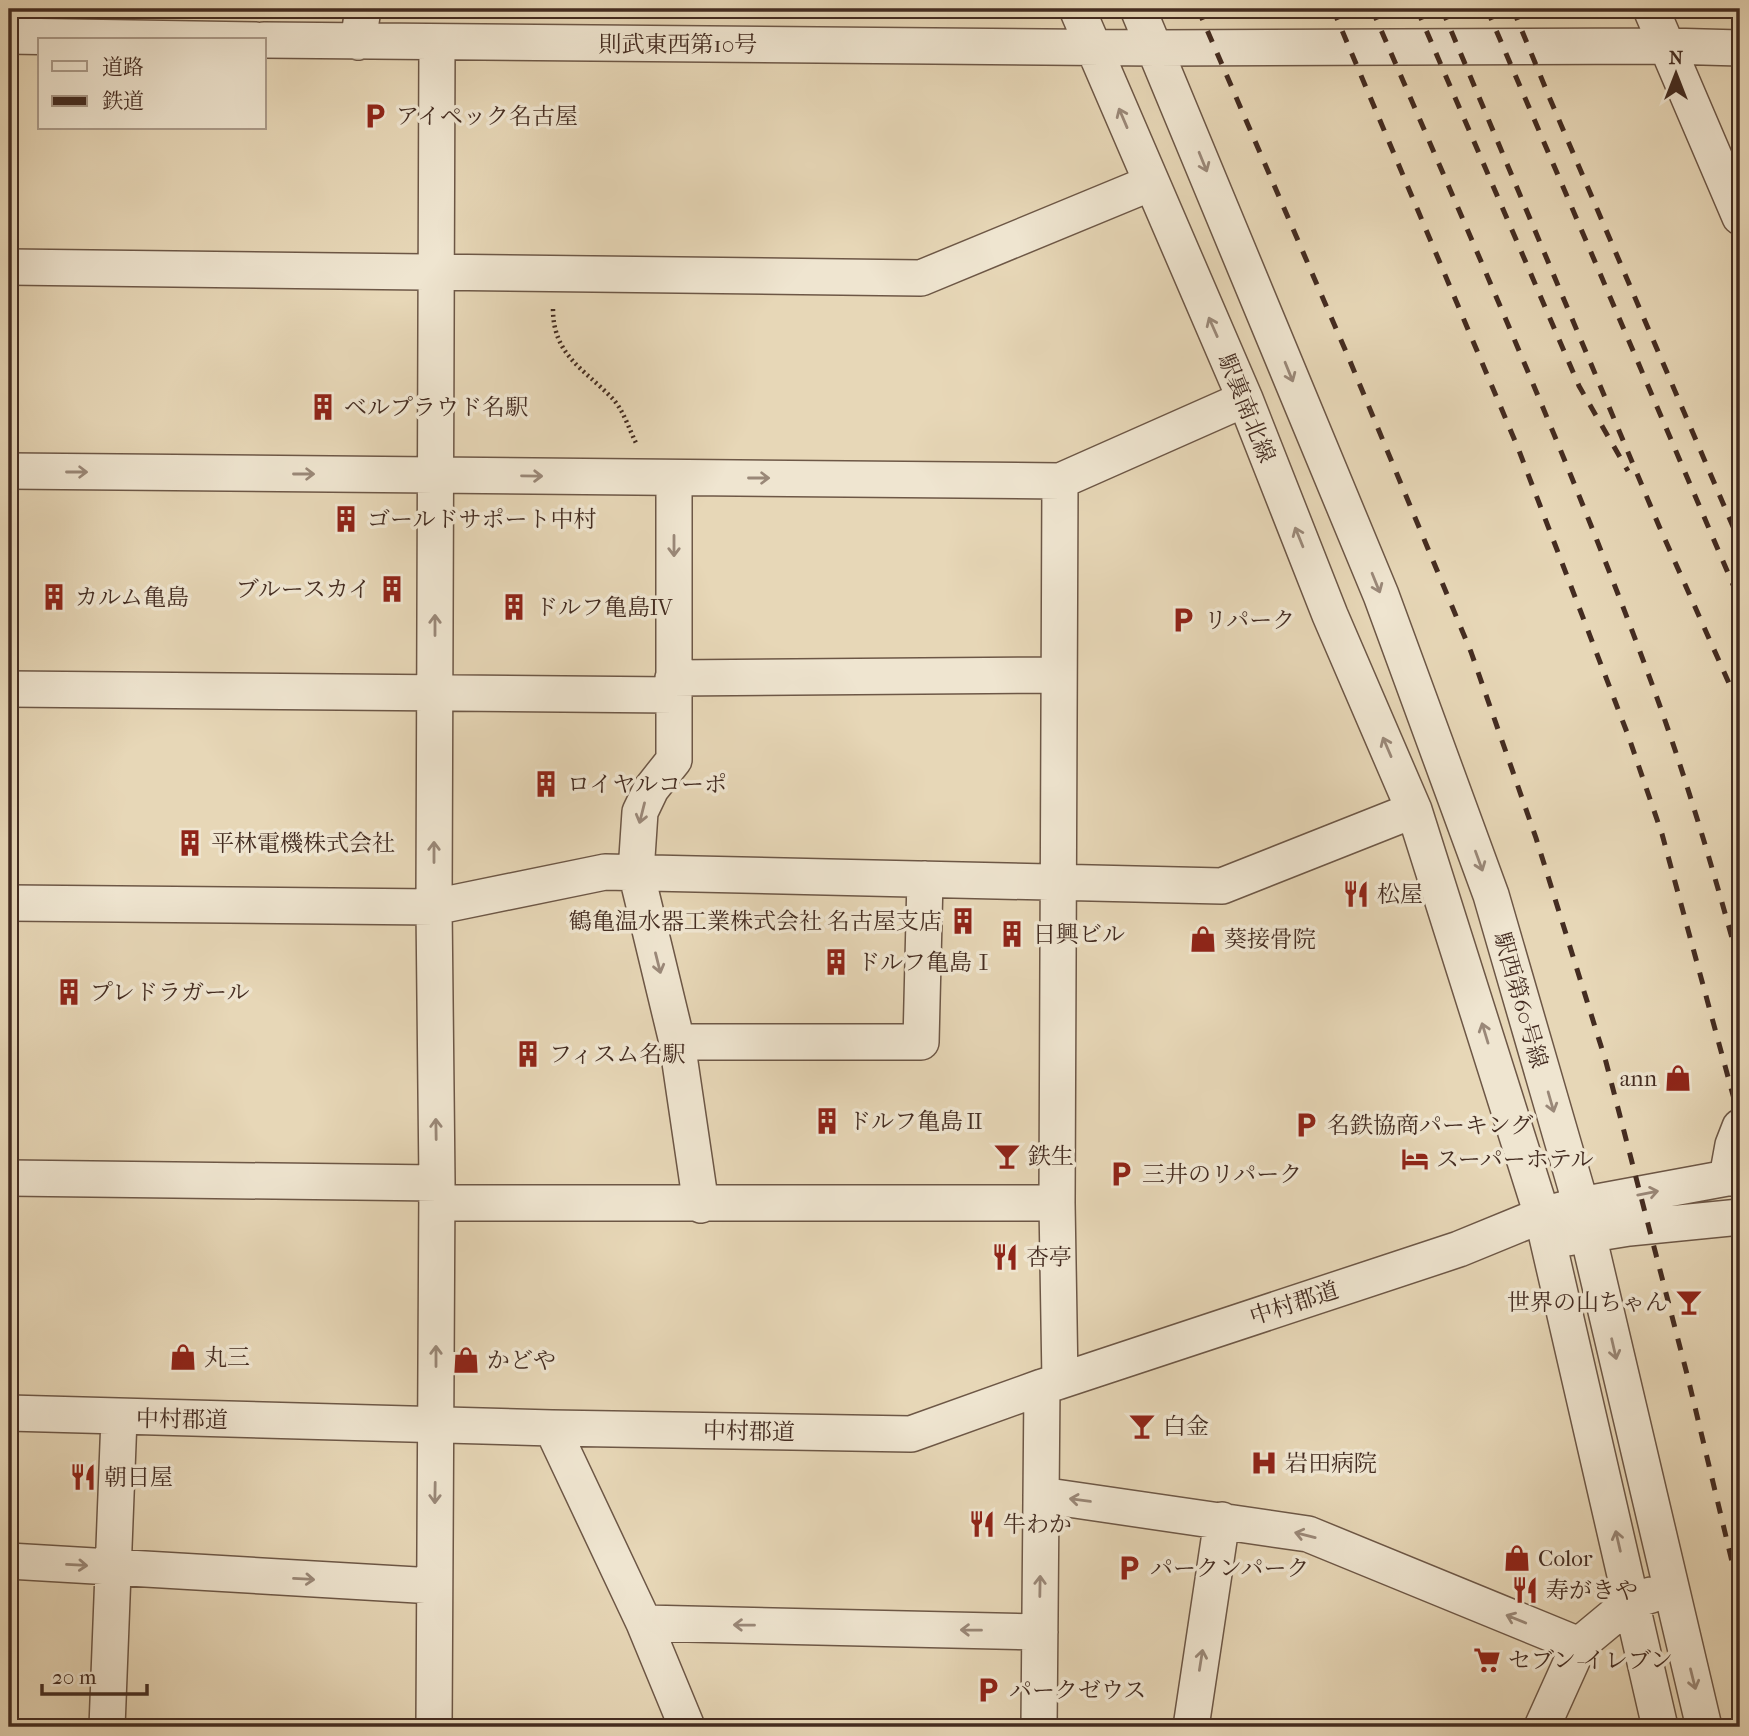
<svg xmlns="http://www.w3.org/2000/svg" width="1749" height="1736" viewBox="0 0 1749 1736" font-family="'IM FELL French Canon','Noto Serif JP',serif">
  <rect width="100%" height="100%" fill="#e7d7b7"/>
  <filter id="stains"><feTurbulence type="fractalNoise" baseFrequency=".00286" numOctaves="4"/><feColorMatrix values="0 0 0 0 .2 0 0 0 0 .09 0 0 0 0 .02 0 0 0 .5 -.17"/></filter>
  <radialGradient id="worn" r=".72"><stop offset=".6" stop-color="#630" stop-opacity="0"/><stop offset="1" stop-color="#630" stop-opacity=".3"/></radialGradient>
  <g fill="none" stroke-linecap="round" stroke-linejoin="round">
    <defs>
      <path id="minor" d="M1077,9L1245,399L1330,615L1414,810L1542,1215L1660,1727
        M1138,9L1381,595L1491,895L1581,1205L1704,1727
        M1651,9L1740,217
        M9,36L256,40
        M264,40L1156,48L1667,46L1740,48
        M358,42L363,9
        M9,267L921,278L1151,183
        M9,471L1060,481
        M674,478V760L651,789L640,812L636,872L677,1042L701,1205
        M673,678L1059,675
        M9,689L673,695
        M9,903L434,907L605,872L1222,886L1414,810
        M677,1042H921L925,879
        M9,1178L437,1183
        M1727,1178L1733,1145L1740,1127
        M437,1203H1057
        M1567,1238L1629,1228L1740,1217
        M1060,1381L1057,1203L1060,481L1245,399
        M9,1413L552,1428L911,1434L1042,1387L1459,1249L1542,1215L1581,1205L1727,1178H1740
        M552,1428L644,1623L687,1727
        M1041,1495L1308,1534L1579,1645
        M9,1561L434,1586
        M644,1623L1040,1632
        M107,1727L119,1418
        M434,1727L437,1183L434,907L437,42
        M1039,1727L1042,1387
        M1191,1727L1222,1520
        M1542,1727L1579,1645L1632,1601L1651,1595"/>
    </defs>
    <use href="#minor" stroke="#6d5746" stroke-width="38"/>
    <path stroke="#442c21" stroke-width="4.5" stroke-dasharray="2 3.5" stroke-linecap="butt" d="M553,309C553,355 584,369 612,398C623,409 629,429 636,443"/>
    <use href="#minor" stroke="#efe5d0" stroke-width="35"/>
    <path stroke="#442c21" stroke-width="5" stroke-dasharray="12 12" stroke-linecap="butt" d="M1198,9L1347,354L1471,652L1536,838L1606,1062L1688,1378L1740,1595
      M1333,9L1518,448L1628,735L1662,834L1740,1121
      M1372,9C1468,232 1568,456 1652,684C1686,777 1714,872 1740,967
      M1417,9L1579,386L1628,471
      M1442,9L1659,526L1740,708
      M1487,9L1740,601
      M1513,9L1550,99L1740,543"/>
  </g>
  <defs><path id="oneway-shaft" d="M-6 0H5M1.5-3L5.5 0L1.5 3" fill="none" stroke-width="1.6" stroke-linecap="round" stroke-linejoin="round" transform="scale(1.75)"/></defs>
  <g stroke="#9a8878">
    <use href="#oneway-shaft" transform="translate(1123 118) rotate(-113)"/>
    <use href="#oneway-shaft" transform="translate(1203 162) rotate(68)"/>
    <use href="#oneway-shaft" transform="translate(1213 327) rotate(-114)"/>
    <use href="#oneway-shaft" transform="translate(1289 372) rotate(68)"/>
    <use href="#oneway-shaft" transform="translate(77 472)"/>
    <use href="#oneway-shaft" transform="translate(304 474)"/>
    <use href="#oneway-shaft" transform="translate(532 476) rotate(1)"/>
    <use href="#oneway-shaft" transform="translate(759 478)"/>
    <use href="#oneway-shaft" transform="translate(1299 537) rotate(-112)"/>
    <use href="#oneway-shaft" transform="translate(674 546) rotate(90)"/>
    <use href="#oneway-shaft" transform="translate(1376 583) rotate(68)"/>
    <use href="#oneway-shaft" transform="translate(435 625) rotate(-90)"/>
    <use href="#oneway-shaft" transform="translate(1387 747) rotate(-113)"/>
    <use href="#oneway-shaft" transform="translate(642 813) rotate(104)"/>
    <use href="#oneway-shaft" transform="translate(434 852) rotate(-90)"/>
    <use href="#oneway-shaft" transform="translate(1479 861) rotate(70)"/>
    <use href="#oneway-shaft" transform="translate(658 963) rotate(76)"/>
    <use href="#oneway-shaft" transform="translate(1485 1033) rotate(-107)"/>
    <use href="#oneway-shaft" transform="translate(1551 1102) rotate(74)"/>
    <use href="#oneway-shaft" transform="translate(436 1129) rotate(-91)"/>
    <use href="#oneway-shaft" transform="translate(1648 1193) rotate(-11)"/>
    <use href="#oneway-shaft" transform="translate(1614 1349) rotate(77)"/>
    <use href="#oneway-shaft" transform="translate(436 1356) rotate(-90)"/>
    <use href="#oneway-shaft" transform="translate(435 1493) rotate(91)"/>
    <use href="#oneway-shaft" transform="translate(1080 1500) rotate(-172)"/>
    <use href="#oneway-shaft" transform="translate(1305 1535) rotate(-166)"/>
    <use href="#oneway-shaft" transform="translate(1618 1541) rotate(-103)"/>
    <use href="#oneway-shaft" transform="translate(77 1565) rotate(3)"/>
    <use href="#oneway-shaft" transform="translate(304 1579) rotate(3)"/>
    <use href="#oneway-shaft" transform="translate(1040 1586) rotate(-89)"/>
    <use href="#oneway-shaft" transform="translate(1516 1619) rotate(-158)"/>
    <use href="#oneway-shaft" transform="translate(744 1625) rotate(-179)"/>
    <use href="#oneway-shaft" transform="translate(971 1630) rotate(-179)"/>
    <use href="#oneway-shaft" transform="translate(1201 1660) rotate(-81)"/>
    <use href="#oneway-shaft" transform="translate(1693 1679) rotate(76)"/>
  </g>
  <defs>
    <symbol id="parking-bare" viewBox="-9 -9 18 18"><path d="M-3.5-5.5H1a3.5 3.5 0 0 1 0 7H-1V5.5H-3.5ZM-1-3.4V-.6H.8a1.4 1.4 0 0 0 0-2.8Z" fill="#8f2418" stroke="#efe5d0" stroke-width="2.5" paint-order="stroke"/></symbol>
    <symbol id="building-bare" viewBox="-9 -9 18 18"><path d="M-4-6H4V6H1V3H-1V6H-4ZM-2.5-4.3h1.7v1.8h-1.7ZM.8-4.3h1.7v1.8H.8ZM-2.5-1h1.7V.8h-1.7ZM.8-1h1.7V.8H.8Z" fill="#8f2418" stroke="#efe5d0" stroke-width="2.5" paint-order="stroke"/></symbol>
    <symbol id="restaurant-bare" viewBox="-9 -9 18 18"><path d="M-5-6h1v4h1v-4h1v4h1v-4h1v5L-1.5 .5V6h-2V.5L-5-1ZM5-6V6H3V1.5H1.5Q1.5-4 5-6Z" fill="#8f2418" stroke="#efe5d0" stroke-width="2.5" paint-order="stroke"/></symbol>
    <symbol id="shop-bare" viewBox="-9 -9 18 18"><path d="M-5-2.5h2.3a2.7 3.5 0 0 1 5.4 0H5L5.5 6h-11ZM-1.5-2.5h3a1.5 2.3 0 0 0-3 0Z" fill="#8f2418" stroke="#efe5d0" stroke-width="2.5" paint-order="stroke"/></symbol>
    <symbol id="bar-bare" viewBox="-9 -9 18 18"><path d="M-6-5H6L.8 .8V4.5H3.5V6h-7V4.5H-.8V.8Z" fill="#8f2418" stroke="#efe5d0" stroke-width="2.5" paint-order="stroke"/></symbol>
    <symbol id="hotel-bare" viewBox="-9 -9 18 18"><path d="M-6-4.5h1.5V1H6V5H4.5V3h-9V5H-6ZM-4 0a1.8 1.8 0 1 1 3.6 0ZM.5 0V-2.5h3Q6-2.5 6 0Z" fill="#8f2418" stroke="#efe5d0" stroke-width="2.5" paint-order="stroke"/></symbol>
    <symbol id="hospital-bare" viewBox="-9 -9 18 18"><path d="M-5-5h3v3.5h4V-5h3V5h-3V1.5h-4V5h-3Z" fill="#8f2418" stroke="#efe5d0" stroke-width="2.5" paint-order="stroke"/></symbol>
    <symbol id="supermarket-bare" viewBox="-9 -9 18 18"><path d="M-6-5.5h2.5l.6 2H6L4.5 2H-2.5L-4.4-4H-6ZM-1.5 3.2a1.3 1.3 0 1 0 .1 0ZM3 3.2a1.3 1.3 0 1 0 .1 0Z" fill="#8f2418" stroke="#efe5d0" stroke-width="2.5" paint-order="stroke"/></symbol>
  </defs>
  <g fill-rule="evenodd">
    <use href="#parking-bare" x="356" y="97" width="38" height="38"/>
    <use href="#building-bare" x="304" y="388" width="38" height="38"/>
    <use href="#building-bare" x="327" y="500" width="38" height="38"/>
    <use href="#building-bare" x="373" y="570" width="38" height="38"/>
    <use href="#building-bare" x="35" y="578" width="38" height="38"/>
    <use href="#building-bare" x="495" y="588" width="38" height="38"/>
    <use href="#parking-bare" x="1164" y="601" width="38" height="38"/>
    <use href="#building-bare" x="527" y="765" width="38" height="38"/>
    <use href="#building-bare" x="171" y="824" width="38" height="38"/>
    <use href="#restaurant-bare" x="1337" y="875" width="38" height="38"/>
    <use href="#building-bare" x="944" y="902" width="38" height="38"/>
    <use href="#building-bare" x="993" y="915" width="38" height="38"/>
    <use href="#shop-bare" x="1184" y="920" width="38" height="38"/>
    <use href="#building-bare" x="817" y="943" width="38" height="38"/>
    <use href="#building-bare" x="50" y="973" width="38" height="38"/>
    <use href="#building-bare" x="509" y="1035" width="38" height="38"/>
    <use href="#shop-bare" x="1659" y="1059" width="38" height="38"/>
    <use href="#building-bare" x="808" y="1102" width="38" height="38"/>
    <use href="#parking-bare" x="1287" y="1106" width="38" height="38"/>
    <use href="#bar-bare" x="988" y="1137" width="38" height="38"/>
    <use href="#hotel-bare" x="1396" y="1140" width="38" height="38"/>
    <use href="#parking-bare" x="1102" y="1155" width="38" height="38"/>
    <use href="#restaurant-bare" x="986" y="1238" width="38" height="38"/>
    <use href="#bar-bare" x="1670" y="1283" width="38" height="38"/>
    <use href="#shop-bare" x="164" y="1338" width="38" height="38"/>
    <use href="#shop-bare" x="447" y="1341" width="38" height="38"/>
    <use href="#bar-bare" x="1123" y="1407" width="38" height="38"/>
    <use href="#hospital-bare" x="1245" y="1444" width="38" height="38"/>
    <use href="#restaurant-bare" x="64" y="1458" width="38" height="38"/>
    <use href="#restaurant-bare" x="963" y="1505" width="38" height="38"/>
    <use href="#shop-bare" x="1498" y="1539" width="38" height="38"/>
    <use href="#parking-bare" x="1110" y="1549" width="38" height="38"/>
    <use href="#restaurant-bare" x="1506" y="1571" width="38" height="38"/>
    <use href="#supermarket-bare" x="1468" y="1641" width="38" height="38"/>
    <use href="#parking-bare" x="969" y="1671" width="38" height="38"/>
  </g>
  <g text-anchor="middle" stroke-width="7" stroke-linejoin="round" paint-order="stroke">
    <g font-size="23" fill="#442c21" stroke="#efe5d0">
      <text x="678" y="52">則武東西第10号</text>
      <text transform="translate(1247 408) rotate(68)" y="8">駅裏南北線</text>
      <text transform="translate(1521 1000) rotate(74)" y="8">駅西第60号線</text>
      <text transform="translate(1294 1303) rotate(-18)" y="8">中村郡道</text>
      <text transform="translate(182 1419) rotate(1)" y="8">中村郡道</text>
      <text transform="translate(749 1431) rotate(1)" y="8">中村郡道</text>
    </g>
    <g font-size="23" fill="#442c21" stroke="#efe5d0" text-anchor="start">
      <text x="396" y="124">アイペック名古屋</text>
      <text x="344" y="415">ベルプラウド名駅</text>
      <text x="367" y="527">ゴールドサポート中村</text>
      <text x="371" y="597" text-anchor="end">ブルースカイ</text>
      <text x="75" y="605">カルム亀島</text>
      <text x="535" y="615">ドルフ亀島Ⅳ</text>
      <text x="1204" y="628">リパーク</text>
      <text x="567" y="792">ロイヤルコーポ</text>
      <text x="211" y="851">平林電機株式会社</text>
      <text x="1377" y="902">松屋</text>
      <text x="942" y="929" text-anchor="end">鶴亀温水器工業株式会社 名古屋支店</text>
      <text x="1033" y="942">日興ビル</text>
      <text x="1224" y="947">葵接骨院</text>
      <text x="857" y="970">ドルフ亀島Ⅰ</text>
      <text x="90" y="1000">プレドラガール</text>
      <text x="549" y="1062">フィスム名駅</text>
      <text x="1657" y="1086" text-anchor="end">ann</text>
      <text x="848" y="1129">ドルフ亀島Ⅱ</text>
      <text x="1327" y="1133">名鉄協商パーキング</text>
      <text x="1028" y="1164">鉄生</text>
      <text x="1436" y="1167">スーパーホテル</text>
      <text x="1142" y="1182">三井のリパーク</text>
      <text x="1026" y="1265">杏亭</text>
      <text x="1668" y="1310" text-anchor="end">世界の山ちゃん</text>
      <text x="204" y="1365">丸三</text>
      <text x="487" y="1368">かどや</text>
      <text x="1163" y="1434">白金</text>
      <text x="1285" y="1471">岩田病院</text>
      <text x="104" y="1485">朝日屋</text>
      <text x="1003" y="1532">牛わか</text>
      <text x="1538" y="1566">Color</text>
      <text x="1150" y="1576">パークンパーク</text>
      <text x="1546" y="1598">寿がきや</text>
      <text x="1508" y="1668">セブン-イレブン</text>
      <text x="1009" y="1698">パークゼウス</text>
    </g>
  </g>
  <rect width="1749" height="1736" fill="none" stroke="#e7d7b7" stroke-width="35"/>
  <rect x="10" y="10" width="1728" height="1715" fill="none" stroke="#442c21" stroke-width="3.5"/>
  <rect x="18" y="18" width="1714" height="1701" fill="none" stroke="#442c21" stroke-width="2"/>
  <rect x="38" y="38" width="228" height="91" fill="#efe5d0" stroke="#ab9b8a" stroke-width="2"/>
  <rect x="52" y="61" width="35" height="10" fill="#efe5d0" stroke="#ab9b8a" stroke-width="2"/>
  <text x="102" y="74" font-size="21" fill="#442c21">道路</text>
  <rect x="52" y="96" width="35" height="10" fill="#442c21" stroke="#ab9b8a" stroke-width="2"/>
  <text x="102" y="108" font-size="21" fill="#442c21">鉄道</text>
  <g transform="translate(1676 74)" stroke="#efe5d0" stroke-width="5" paint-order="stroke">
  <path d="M0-5L12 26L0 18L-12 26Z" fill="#442c21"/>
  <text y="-10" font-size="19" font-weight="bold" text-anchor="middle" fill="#442c21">N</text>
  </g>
  <path d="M42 1684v10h105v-10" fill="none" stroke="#442c21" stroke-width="3.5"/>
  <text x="52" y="1684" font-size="21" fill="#442c21" stroke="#efe5d0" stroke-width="5" paint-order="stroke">20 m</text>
  <rect width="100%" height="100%" filter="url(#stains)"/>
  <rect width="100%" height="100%" fill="url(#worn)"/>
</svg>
